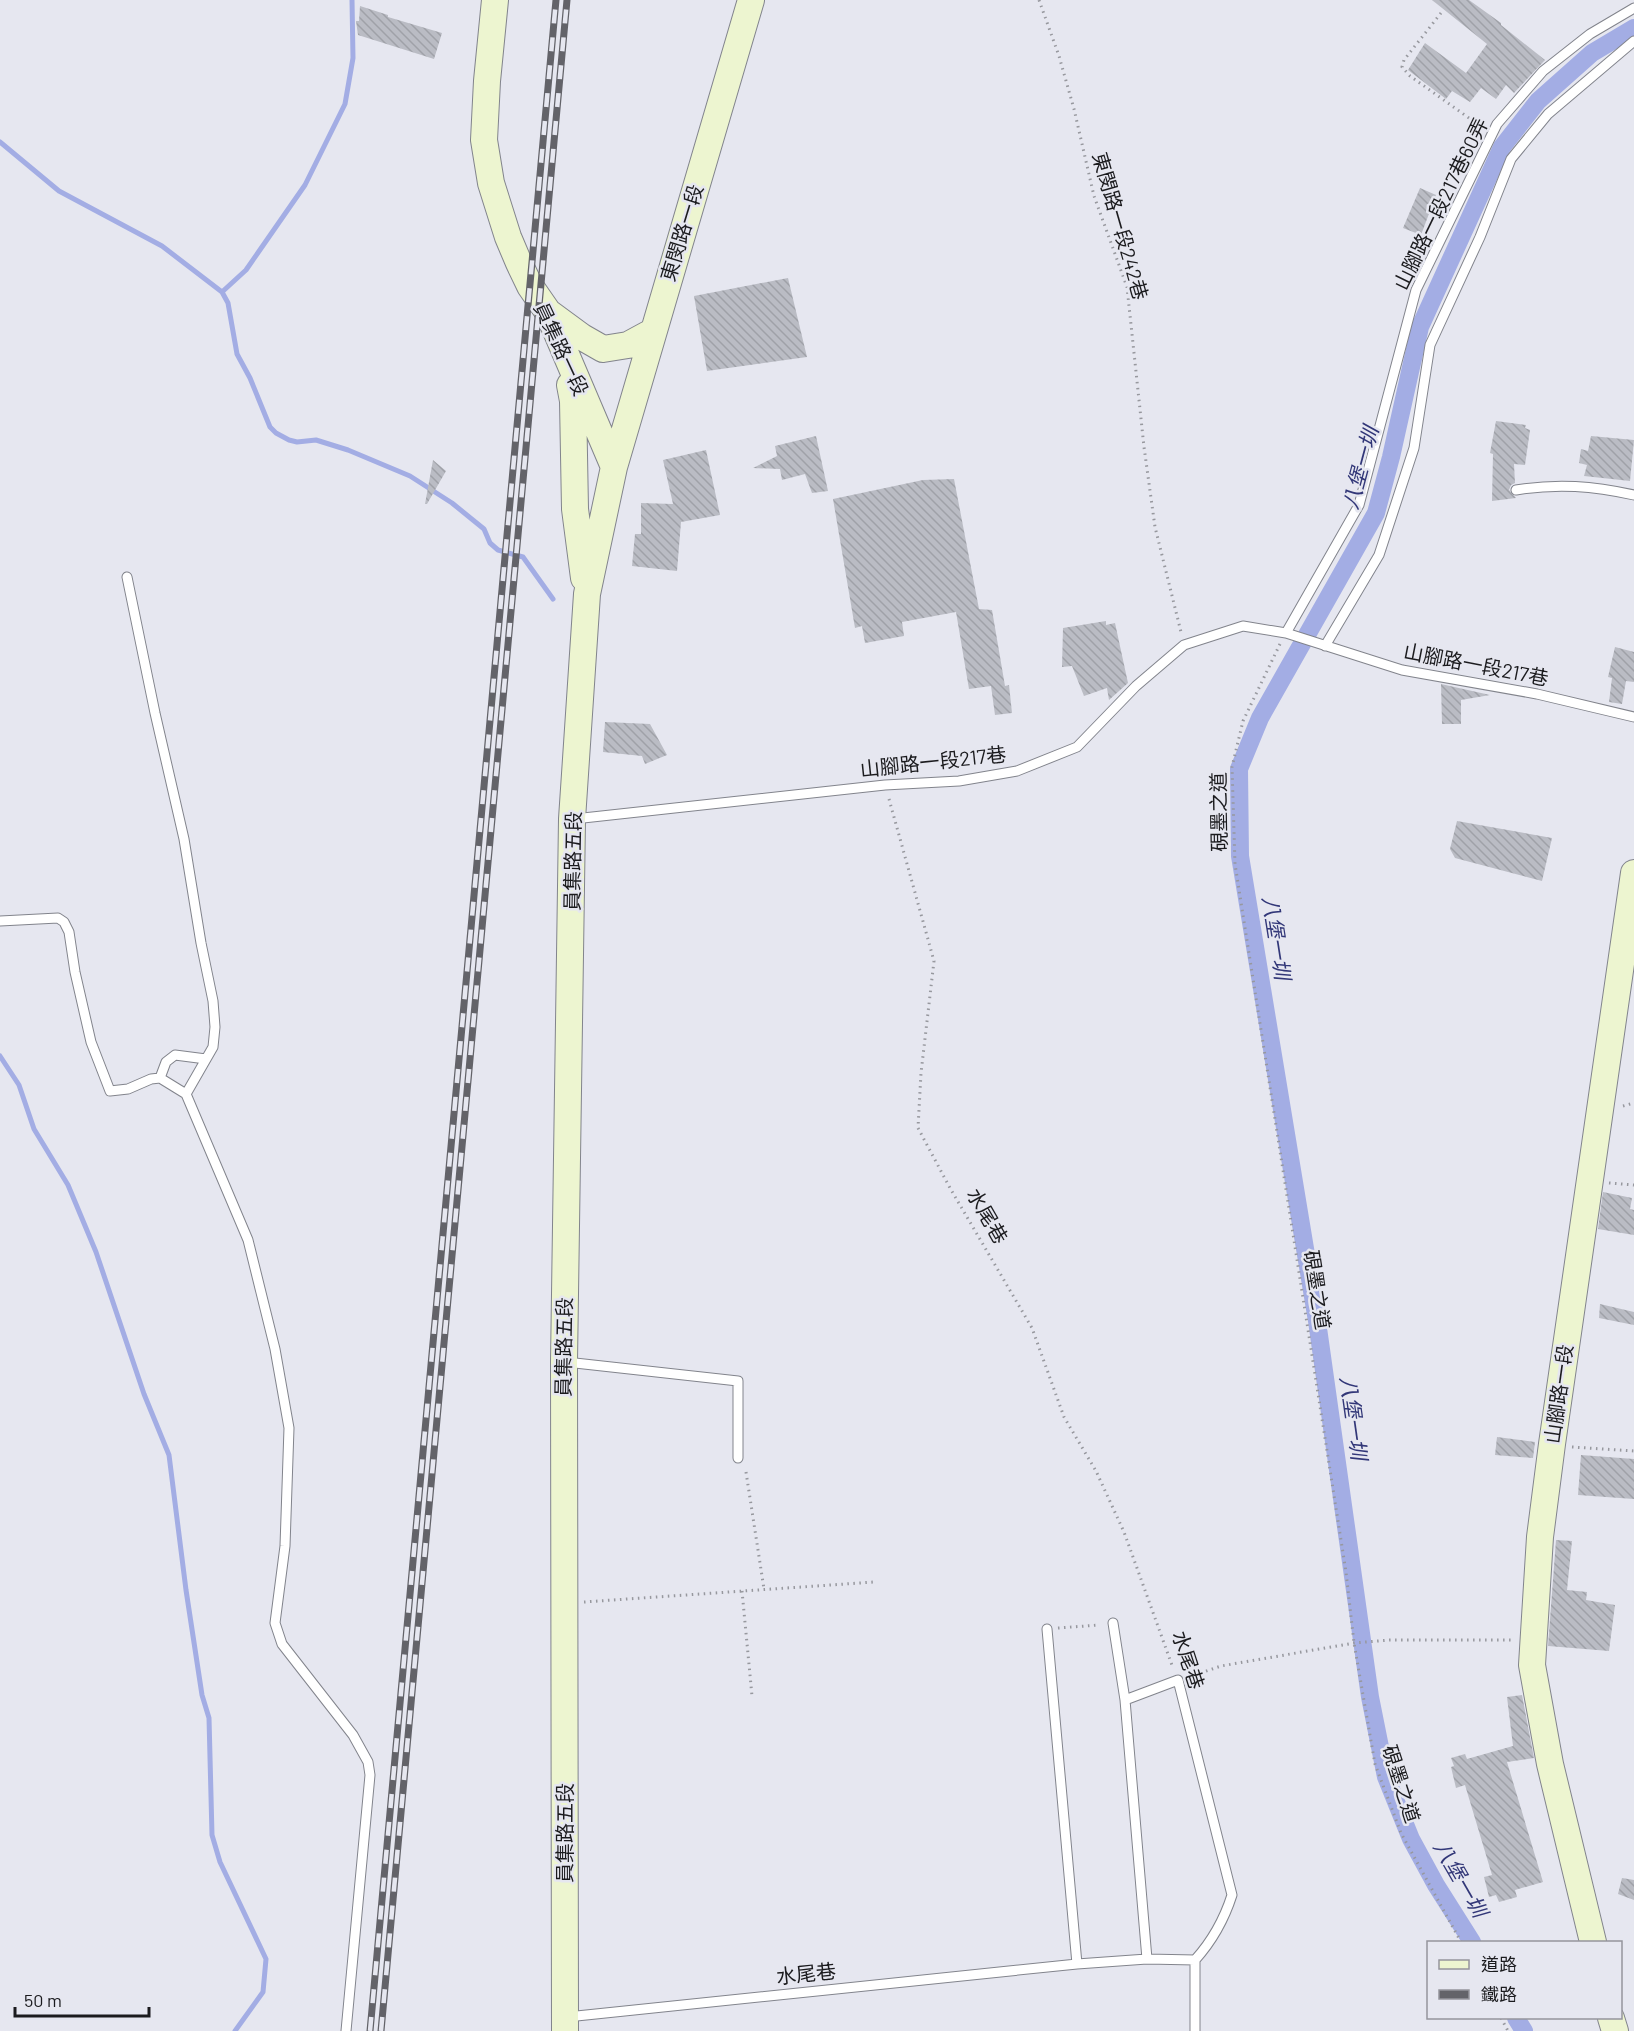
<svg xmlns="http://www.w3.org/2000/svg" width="1634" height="2031" viewBox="0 0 1634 2031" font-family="Barlow,'Noto Sans TC',sans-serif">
  <defs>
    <pattern id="building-back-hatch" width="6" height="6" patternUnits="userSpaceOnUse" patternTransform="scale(1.5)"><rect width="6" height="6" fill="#babcc4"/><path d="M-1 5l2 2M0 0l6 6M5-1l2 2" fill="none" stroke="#9fa1a8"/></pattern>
  </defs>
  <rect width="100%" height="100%" fill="#e6e7f0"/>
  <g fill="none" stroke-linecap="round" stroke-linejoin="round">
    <path stroke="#a3ade4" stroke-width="5" d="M0,142L59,191L162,246L222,292L228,303L237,354L250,378L270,427L276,433L289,440L297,442L316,440L348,450L410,476L452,503L484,529L490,543L498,550L523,557L553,599
      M222,292L246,270L305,185L345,104L353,58L352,0
      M0,1056L19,1085L34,1129L68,1185L96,1252L144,1394L169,1455L186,1590L202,1695L209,1718L212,1835L220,1862L266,1959L263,1992L235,2031"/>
    <path stroke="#a3ade4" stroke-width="18" d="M1472,1942L1436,1885L1411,1839L1386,1777L1370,1697L1317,1321L1240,856L1239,769L1260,718L1376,513L1391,457L1420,327L1502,147L1538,101L1592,53L1634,28
      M1516,2018L1524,2031"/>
  </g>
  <path fill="url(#building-back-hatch)" d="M1432,0H1469L1501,23V25L1545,60L1514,93L1506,85L1496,99L1481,88L1470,102L1452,91L1446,99L1408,70L1425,43L1466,73L1487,44Z
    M360,6L388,15V17L442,33L434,59L358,35L356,21H359Z
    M1420,188L1436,195L1421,235L1403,228Z
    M788,278L807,357L707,371L694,296Z
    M1496,421L1526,425L1525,428L1530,430L1525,465L1514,464L1515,483L1511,485L1509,490L1516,498L1492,501L1493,454L1490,453Z
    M816,436L828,491L812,493L805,474L782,480L780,469L753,468L777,456L775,446Z
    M1591,436L1634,440L1630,481L1584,476L1587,465L1579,463L1581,449L1588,451Z
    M706,450L720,515L681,522L677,571L632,566L635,534H641V503L673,504L663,460Z
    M433,460L446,471L427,504H425Z
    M954,479L979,609L992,610L1005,686L1009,685L1012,713L995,715L991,686L969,689L956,612L902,622L904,636L865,643L862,626L855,628L833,499L923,480Z
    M1106,621V625L1115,623L1128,683L1109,700L1107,688L1084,696L1072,666L1062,667L1063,628Z
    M1615,647L1634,652V682L1626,681L1622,704L1609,702L1612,678L1608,677Z
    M1441,684L1490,695L1461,700V724H1442Z
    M605,722L650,724L667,755L645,764L642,756L603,752Z
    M1457,821L1552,838L1542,881L1455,858L1450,849Z
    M1603,1192L1632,1198L1630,1209L1634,1210V1235L1598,1229Z
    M1600,1304L1634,1312V1325L1599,1318Z
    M1497,1437L1535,1442L1533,1458L1495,1455Z
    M1581,1455L1634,1459V1499L1578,1495Z
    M1556,1540L1572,1541L1567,1590L1587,1592L1586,1600L1615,1605L1609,1651L1548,1646Z
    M1522,1695L1534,1758L1507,1762L1543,1882L1515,1890L1517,1897L1499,1902L1496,1895L1489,1897L1484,1877L1492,1875L1465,1785L1456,1788L1451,1767L1454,1766L1451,1758L1465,1754L1467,1759L1513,1746L1507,1697Z
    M1622,1878L1634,1880V1900L1618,1894Z"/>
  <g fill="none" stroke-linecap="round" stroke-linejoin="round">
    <defs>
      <path id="lane" d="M1516,490C1558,483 1593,486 1634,495
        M127,577L155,713L184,839L201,943L213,1001L215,1027L213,1047L186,1094
        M1286,633L1359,505L1416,290L1497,124L1543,71L1590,34L1634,8
        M1325,646L1379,555L1414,448L1430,345L1480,237L1511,159L1548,114L1634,41
        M574,819L885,785L959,781L1017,771L1077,747L1136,686L1184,645L1243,626L1286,633L1402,670L1537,694L1634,717
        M0,921L58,918L64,922L69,932L75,972L91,1042L110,1091L128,1089L151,1079L160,1078L186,1094L248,1240L275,1349L289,1428L285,1546L275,1623L282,1644L353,1735L368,1762L370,1775L346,2031
        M160,1078L166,1062L175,1055L206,1059
        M566,1362L738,1381V1458
        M1113,1623L1125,1700L1147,1959
        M1047,1629L1077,1964
        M567,2017L1077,1964L1147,1959L1195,1960C1213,1940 1224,1920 1232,1895L1178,1680L1125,1700
        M1195,2031V1960"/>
      <path id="secondary" d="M495,0L487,81L484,140L491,183L508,237L519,263L530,286L548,312L614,467
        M548,312L582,337L603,349L628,345L652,332
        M570,385L573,401L575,509L584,578
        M1593,1942L1550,1764L1532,1665L1540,1537L1552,1444L1634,873
        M1611,2018L1615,2031
        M565,2031L564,1362L572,819L587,594L614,467L751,0"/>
    </defs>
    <use href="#lane" stroke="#82848c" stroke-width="11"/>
    <use href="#secondary" stroke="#82848c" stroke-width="28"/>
    <path stroke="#97989e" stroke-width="3" stroke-dasharray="1.5 4.5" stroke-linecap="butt" d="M1039,0L1059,56L1074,109L1094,196L1127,287L1144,447L1155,527L1181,632
      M1441,13L1404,60L1402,67L1410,76L1476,123L1481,131
      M1280,644L1243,721L1232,767L1235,864L1346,1572L1354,1643L1375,1764L1401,1833L1461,1942
      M889,799L934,961L921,1073L918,1128L950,1188L1032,1328L1064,1417L1096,1471L1124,1532L1173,1668
      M1623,1106L1634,1103
      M1609,1183L1634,1185
      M1572,1447L1634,1451
      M746,1472L764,1589
      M742,1591L752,1696
      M584,1602L874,1582
      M1058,1628L1099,1625
      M1189,1677L1221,1666L1354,1643L1390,1640H1514
      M1501,2018L1508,2031"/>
    <use href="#lane" stroke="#fff" stroke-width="9"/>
    <use href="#secondary" stroke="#edf5d0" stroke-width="26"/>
    <defs>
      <path id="rail" d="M370,2031L556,0
        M381,2031L567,0"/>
    </defs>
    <use href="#rail" stroke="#636369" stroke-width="7"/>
    <use href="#rail" stroke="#e6e7f0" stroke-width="4.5" stroke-dasharray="14" stroke-linecap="butt"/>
  </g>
  <g text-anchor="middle" stroke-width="5" stroke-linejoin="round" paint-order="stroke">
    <g font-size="20" fill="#1b1b1e" stroke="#e6e7f0">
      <text transform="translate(1441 204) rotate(-64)" y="7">山腳路一段217巷60弄</text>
      <text transform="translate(1120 226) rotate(74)" y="7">東閔路一段242巷</text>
      <text transform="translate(682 233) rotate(-73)" y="7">東閔路一段</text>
      <text transform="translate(561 349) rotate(65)" y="7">員集路一段</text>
      <text transform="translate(1476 665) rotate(11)" y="7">山腳路一段217巷</text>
      <text transform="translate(933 762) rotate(-6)" y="7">山腳路一段217巷</text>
      <text transform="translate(1219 812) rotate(-91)" y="7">硯墨之道</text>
      <text transform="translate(573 861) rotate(-89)" y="7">員集路五段</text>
      <text transform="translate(987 1216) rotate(60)" y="7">水尾巷</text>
      <text transform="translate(1317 1290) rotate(81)" y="7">硯墨之道</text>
      <text transform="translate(564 1347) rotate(-89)" y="7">員集路五段</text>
      <text transform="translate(1559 1394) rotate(-82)" y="7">山腳路一段</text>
      <text transform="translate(1188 1660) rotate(72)" y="7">水尾巷</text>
      <text transform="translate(1401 1784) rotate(72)" y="7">硯墨之道</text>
      <text transform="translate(565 1833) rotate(-90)" y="7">員集路五段</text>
      <text transform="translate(806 1974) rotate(-6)" y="7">水尾巷</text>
    </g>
    <g font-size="21" font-style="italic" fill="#323778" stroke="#e6e7f0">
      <text transform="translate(1361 468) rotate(-75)" y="7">八堡一圳</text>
      <text transform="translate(1276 938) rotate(81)" y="7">八堡一圳</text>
      <text transform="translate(1353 1418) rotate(82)" y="7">八堡一圳</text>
      <text transform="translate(1460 1879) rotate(60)" y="7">八堡一圳</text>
    </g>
  </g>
  <rect x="1427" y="1941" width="195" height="78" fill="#e6e7f0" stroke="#95959c" stroke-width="1.5"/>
  <rect x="1439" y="1960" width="30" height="9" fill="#edf5d0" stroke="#95959c" stroke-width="1.5"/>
  <text x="1481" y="1971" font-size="18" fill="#1b1b1e">道路</text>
  <rect x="1439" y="1990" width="30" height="9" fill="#636369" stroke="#95959c" stroke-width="1.5"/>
  <text x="1481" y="2001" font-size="18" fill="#1b1b1e">鐵路</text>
  <path d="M15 2007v9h134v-9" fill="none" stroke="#1b1b1e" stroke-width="3"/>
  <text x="24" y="2007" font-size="18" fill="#1b1b1e" stroke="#e6e7f0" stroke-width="4.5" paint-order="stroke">50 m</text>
</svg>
